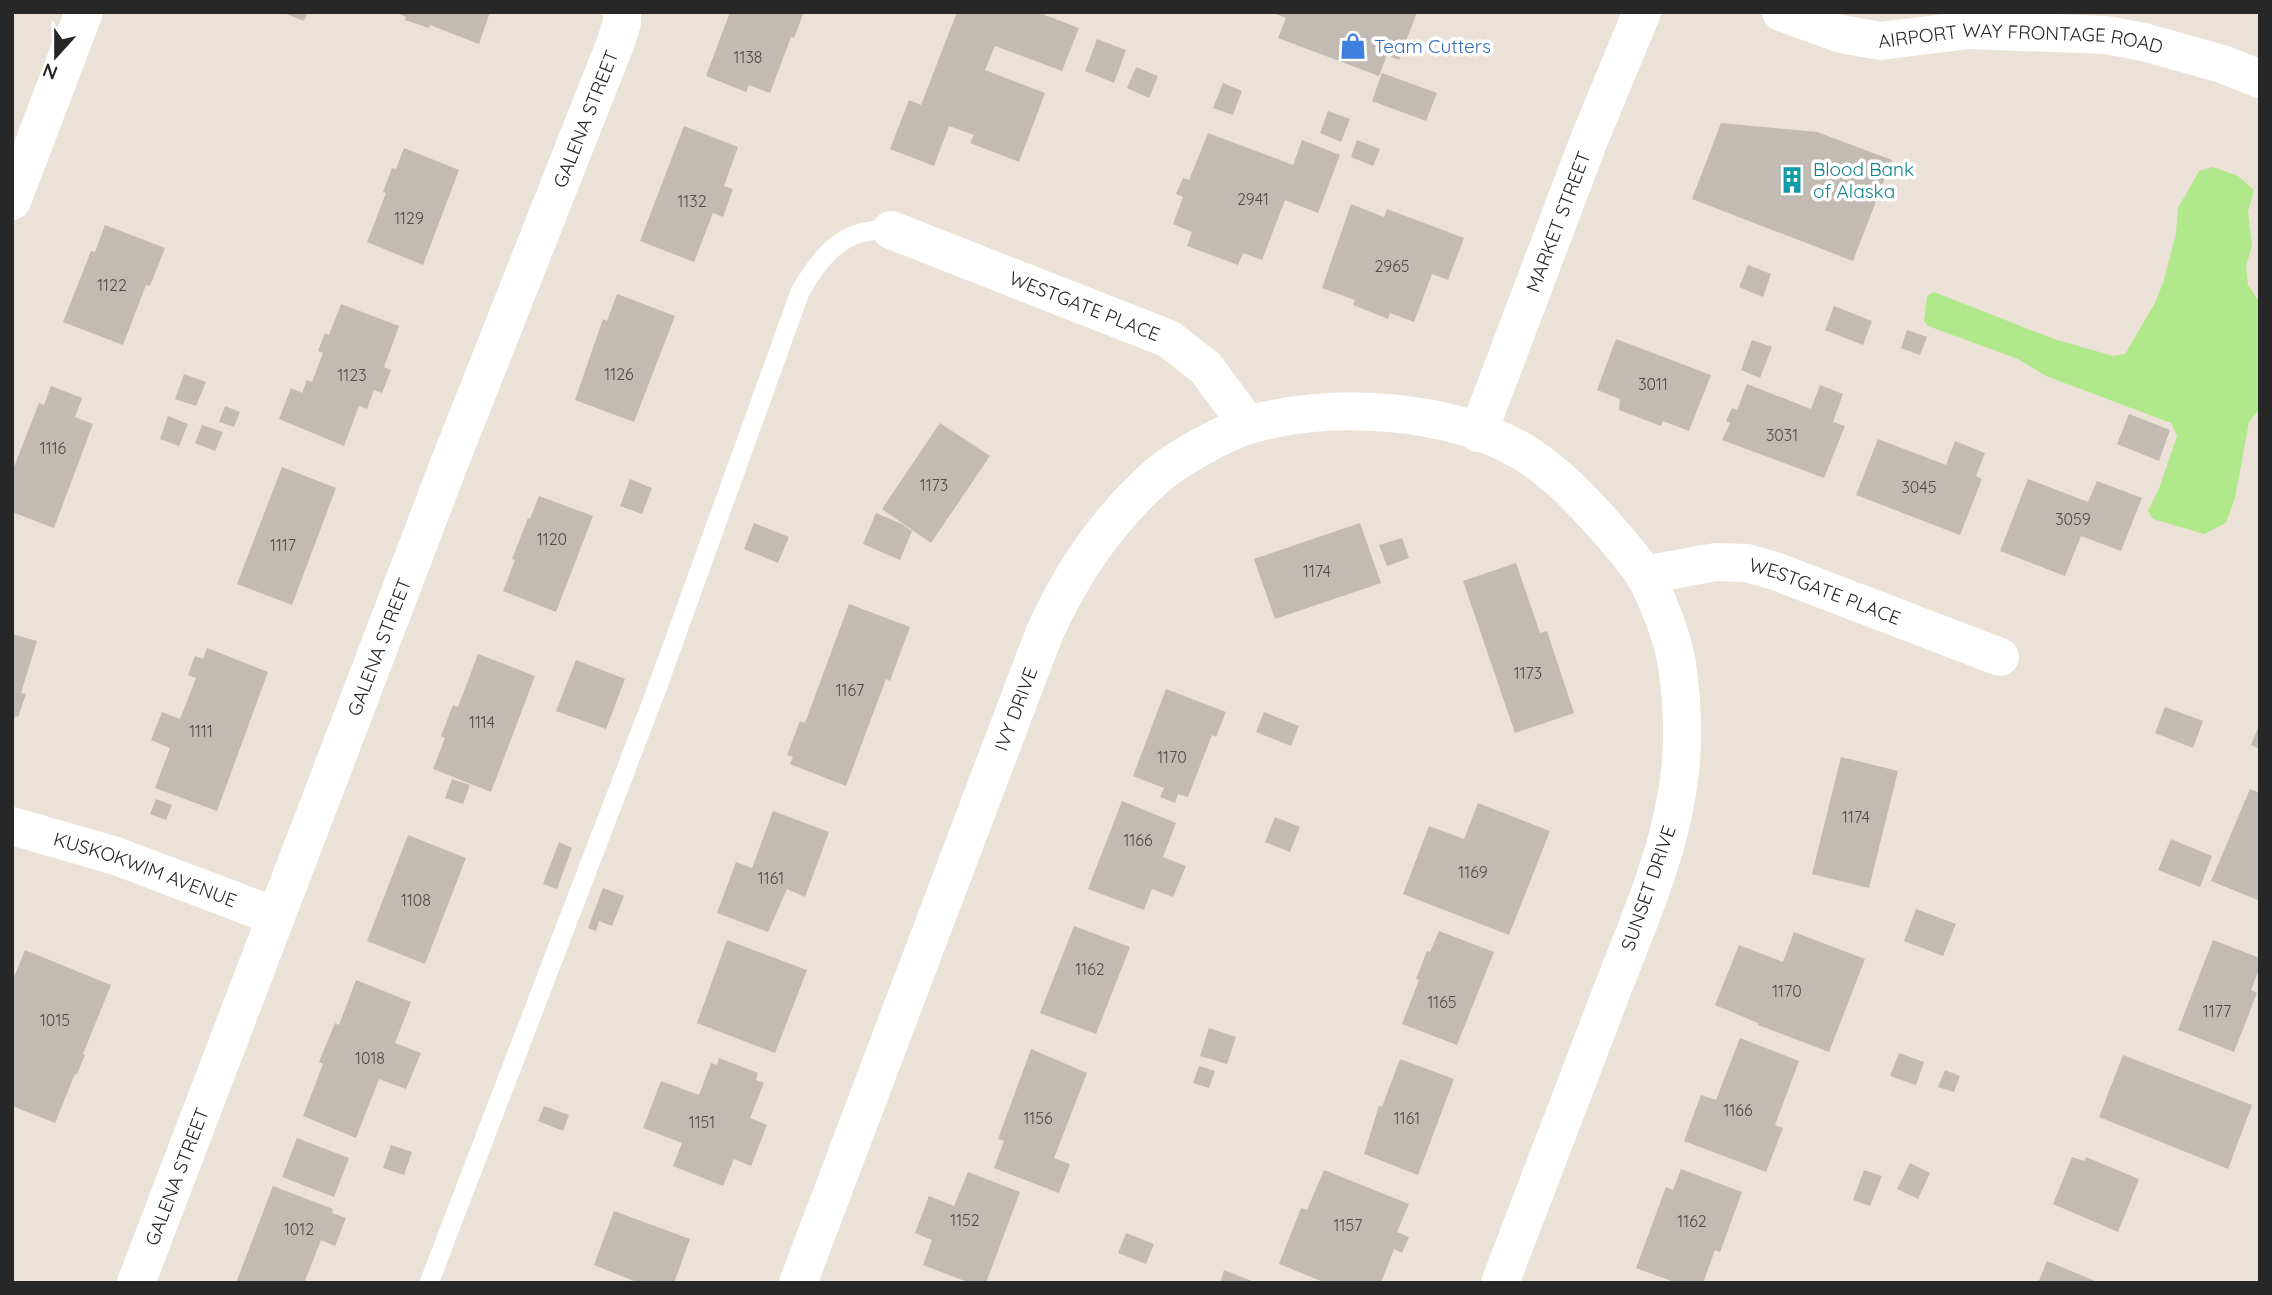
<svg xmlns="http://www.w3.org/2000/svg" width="2272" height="1295" viewBox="0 0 2272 1295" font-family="Quicksand,sans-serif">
  <rect width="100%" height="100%" fill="#ebe1d6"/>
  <path fill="#b1e88c" d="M2213,167L2238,176L2254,190L2248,212L2252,246L2246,266L2248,285L2260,303V408L2249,422L2235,498L2226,523L2204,534L2153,519L2148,511L2160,486L2177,436L2171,423L2046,376L2018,359L1928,326L1924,321L1927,296L1934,292L2054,339L2113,356L2125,354L2155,303L2163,283L2176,233L2178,208L2199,171Z"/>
  <path fill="#c2bbb3" d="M281,12H308L304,21Z
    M394,12H490L479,44L430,25L429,28L405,20L406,17Z
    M730,12H804L794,38L791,37L770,93L749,85L746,92L706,76Z
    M957,12H1037L1079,28L1062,71L995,46L985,70L1045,93L1019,162L970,143L974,135L949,126L934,166L890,149L909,100L921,105Z
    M1271,12H1417L1399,60L1387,55L1379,76L1278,38L1286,18Z
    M1097,39L1126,50L1114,83L1085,71Z
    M1136,67L1158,76L1149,98L1127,88Z
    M1382,73L1437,93L1426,121L1372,101Z
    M1223,83L1242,91L1233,115L1213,108Z
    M1328,111L1350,119L1341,142L1320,133Z
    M1721,123L1817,132L1892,160L1853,261L1692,199Z
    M684,126L738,147L724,186L733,189L723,217L713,213L694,262L640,241Z
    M1208,133L1293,165L1302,140L1340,155L1318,213L1285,200L1262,260L1243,253L1238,265L1187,246L1192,232L1173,224L1183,197L1176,194L1183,178L1189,180Z
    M1357,140L1380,149L1373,166L1351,157Z
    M404,148L459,170L423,265L367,242L386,193L383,192L392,168L396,169Z
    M1351,204L1384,217L1387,209L1464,238L1448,280L1432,274L1414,322L1390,313L1388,319L1353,305L1355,300L1322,288Z
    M105,225L165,248L150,286L146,285L123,345L63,322L91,251L95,252Z
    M1748,265L1771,274L1763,297L1739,287Z
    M617,294L675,316L634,422L575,400L603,319L607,321Z
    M341,304L399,326L384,367L391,370L382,393L374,390L367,409L359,406L344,446L279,419L291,388L302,393L307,380L312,382L323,353L318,351L325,333L329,335Z
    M1834,306L1872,321L1863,345L1825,330Z
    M1907,330L1927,337L1920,355L1901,348Z
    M1616,339L1711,375L1689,431L1663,421L1661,426L1619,410L1620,399L1597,390Z
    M1752,340L1772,347L1760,378L1741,370Z
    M184,374L206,382L196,406L175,399Z
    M1747,384L1811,409L1820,385L1843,394L1833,422L1845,426L1824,478L1722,440L1730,423L1726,421L1732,408L1737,410Z
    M51,386L82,398L75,417L93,424L54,528L12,512V472L39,403L44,405Z
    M225,406L240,412L234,427L219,422Z
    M2129,414L2170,430L2159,461L2117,444Z
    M168,416L188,424L179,446L160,439Z
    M940,423L990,456L931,543L882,509Z
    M202,425L223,432L215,451L195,443Z
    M1878,439L1946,465L1955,441L1985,453L1976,476L1982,479L1960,535L1856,495Z
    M282,467L336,488L292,605L237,584Z
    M630,479L652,488L642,514L620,506Z
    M2028,479L2088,502L2097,481L2142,498L2121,551L2081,536L2065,576L2000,551Z
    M539,496L593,516L556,612L503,591L515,560L512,559L528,518L530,519Z
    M876,513L902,524L912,531L900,560L863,544Z
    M754,523L789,537L778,563L744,549Z
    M1360,523L1381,583L1275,619L1254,559Z
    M1402,538L1409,558L1387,566L1379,545Z
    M1516,563L1540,633L1547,631L1574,713L1515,733L1463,581Z
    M849,604L910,627L890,681L886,679L846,786L790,764L793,757L787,755L800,721L805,723Z
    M12,634L37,641L21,693L26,694L18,717L15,716L13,723Z
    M207,648L268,672L217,811L155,788L170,748L151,740L162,712L180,719L196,678L188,675L195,656L203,659Z
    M478,654L535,676L491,792L433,769L445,738L441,736L453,705L458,707Z
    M576,660L625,679L606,729L556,711Z
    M1166,689L1226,712L1216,737L1212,735L1188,797L1178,794L1175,803L1160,797L1164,788L1133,776Z
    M2165,707L2203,721L2193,748L2155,733Z
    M1264,712L1299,726L1291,746L1256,732Z
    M2260,723V749L2251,745Z
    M1841,757L1898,771L1869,888L1812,874Z
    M452,779L470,785L463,804L445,798Z
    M2250,789L2260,793V901L2211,881Z
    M156,799L172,805L166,820L150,814Z
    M1122,801L1176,823L1163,857L1186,866L1173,897L1152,889L1144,910L1088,889Z
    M1478,803L1550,831L1509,935L1403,894L1429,826L1464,839Z
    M773,811L829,832L805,897L787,889L768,932L717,913L736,862L752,868Z
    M1275,817L1300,827L1290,852L1265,842Z
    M408,835L466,858L425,964L367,941Z
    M2171,839L2212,856L2200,887L2158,870Z
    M559,842L572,848L557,889L543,884Z
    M603,888L624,896L612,926L599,921L596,931L588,928Z
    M1916,909L1956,924L1943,956L1904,941Z
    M1074,926L1130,947L1096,1034L1040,1013Z
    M1439,931L1494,952L1457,1045L1402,1024L1419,980L1416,979L1427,951L1430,952Z
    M1794,932L1865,959L1829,1052L1758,1025V1023L1715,1005L1739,945L1783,962Z
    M727,940L807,970L775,1053L697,1023Z
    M2213,940L2260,958V967L2251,990L2257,993L2234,1052L2178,1030Z
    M25,950L111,985L83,1054L85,1055L77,1074H75L55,1123L12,1106V982Z
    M356,980L411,1002L395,1043L421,1053L406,1089L379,1079L356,1138L303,1116L323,1064L319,1062L335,1023L339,1025Z
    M1209,1028L1236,1037L1227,1064L1200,1056Z
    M1740,1038L1799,1061L1775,1125L1783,1128L1766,1172L1684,1141L1701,1095L1716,1100Z
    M1031,1049L1087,1073L1054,1158L1070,1164L1059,1193L994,1168L1004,1141L998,1139Z
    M1899,1053L1924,1062L1916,1085L1890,1076Z
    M2123,1055L2252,1105L2228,1169L2099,1117Z
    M719,1058L758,1073L756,1080L764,1083L750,1118L767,1125L751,1166L734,1159L723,1186L673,1166L682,1143L643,1128L661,1081L699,1095L711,1063L717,1065Z
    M1400,1059L1454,1079L1418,1175L1364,1154L1379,1106L1382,1107Z
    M1199,1066L1215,1071L1209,1088L1193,1083Z
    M1945,1070L1960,1076L1954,1092L1938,1087Z
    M544,1106L569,1115L563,1131L538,1121Z
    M297,1138L349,1158L334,1197L282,1177Z
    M391,1145L412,1152L404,1175L383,1168Z
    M2072,1157L2084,1161L2086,1157L2139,1179L2118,1232L2053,1204Z
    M1910,1163L1930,1173L1918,1199L1897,1189Z
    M1681,1169L1742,1192L1720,1252L1715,1250L1703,1283H1677L1636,1268L1666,1187L1673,1190Z
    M1324,1170L1409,1204L1397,1232L1409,1237L1402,1253L1394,1249L1381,1283H1326L1279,1264L1301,1208L1307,1210Z
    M1864,1170L1882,1176L1870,1206L1853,1200Z
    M968,1172L1020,1192L986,1283H970L923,1265L932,1240L915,1233L929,1196L954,1206Z
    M273,1186L333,1209L332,1213L346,1218L335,1246L321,1240L304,1283H236Z
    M614,1211L690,1239L674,1283H639L594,1265Z
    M1126,1233L1154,1244L1146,1264L1118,1253Z
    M2047,1261L2100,1283H2038Z
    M1224,1270L1257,1283H1220Z"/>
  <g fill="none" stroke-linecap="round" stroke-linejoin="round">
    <path stroke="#fff" stroke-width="19" d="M429,1283L656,691L800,292C821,255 844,227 891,230"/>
    <g stroke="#fff" stroke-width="38">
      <path id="s1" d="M1781,12L1841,34L1880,41L1969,30L2106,35L2144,42L2222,64L2260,79"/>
      <path d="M12,201L84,12"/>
      <path id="s2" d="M891,230L1169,339L1206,368L1248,425"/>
      <path id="s3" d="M1478,433L1589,140L1642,12"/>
      <path id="s4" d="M1644,575L1716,562L1747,563L1775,571L2000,657"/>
      <path id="s5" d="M12,826L116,856L275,916"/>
      <path id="s6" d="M136,1283L449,464L614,47L622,23V12"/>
      <path id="s7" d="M798,1283L1044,634C1071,574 1107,520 1157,476C1176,459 1225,432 1249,425C1329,401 1448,408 1521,451C1550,468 1573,491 1595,515C1611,533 1630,553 1643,573C1656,593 1674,642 1677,665C1682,700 1684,736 1680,771C1671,858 1630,940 1600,1022C1567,1109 1534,1196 1500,1283"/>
    </g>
  </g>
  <defs>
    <symbol id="shop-bare" viewBox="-9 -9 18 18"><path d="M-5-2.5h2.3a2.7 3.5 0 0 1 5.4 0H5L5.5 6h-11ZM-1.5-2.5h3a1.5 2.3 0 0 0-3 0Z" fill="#3f7fe0" stroke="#fff" stroke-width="2.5" paint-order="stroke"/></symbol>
    <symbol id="building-bare" viewBox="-9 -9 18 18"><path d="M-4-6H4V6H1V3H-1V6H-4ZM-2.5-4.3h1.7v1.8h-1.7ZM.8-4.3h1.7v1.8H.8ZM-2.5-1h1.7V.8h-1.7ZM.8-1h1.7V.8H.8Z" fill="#0f9aa8" stroke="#fff" stroke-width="2.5" paint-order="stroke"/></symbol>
  </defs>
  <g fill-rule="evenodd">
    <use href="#shop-bare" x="1334" y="27" width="38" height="38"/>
    <use href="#building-bare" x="1773" y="161" width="38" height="38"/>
  </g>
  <g text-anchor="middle" stroke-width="7" stroke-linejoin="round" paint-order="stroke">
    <g font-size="16" fill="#4e4c4a">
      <text x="748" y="63">1138</text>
      <text x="1253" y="205">2941</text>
      <text x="692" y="207">1132</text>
      <text x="409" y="224">1129</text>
      <text x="1392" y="272">2965</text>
      <text x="112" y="291">1122</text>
      <text x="619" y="380">1126</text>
      <text x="352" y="381">1123</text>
      <text x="1653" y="390">3011</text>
      <text x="1782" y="441">3031</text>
      <text x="53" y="454">1116</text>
      <text x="934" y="491">1173</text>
      <text x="1919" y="493">3045</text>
      <text x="2073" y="525">3059</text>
      <text x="552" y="545">1120</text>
      <text x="283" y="551">1117</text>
      <text x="1317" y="577">1174</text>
      <text x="1528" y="679">1173</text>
      <text x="850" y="696">1167</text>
      <text x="482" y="728">1114</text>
      <text x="201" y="737">1111</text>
      <text x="1172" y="763">1170</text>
      <text x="1856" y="823">1174</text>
      <text x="1138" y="846">1166</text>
      <text x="1473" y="878">1169</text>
      <text x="771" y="884">1161</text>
      <text x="416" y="906">1108</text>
      <text x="1090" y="975">1162</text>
      <text x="1787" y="997">1170</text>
      <text x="1442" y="1008">1165</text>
      <text x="2217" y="1017">1177</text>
      <text x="55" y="1026">1015</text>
      <text x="370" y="1064">1018</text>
      <text x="1738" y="1116">1166</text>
      <text x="1038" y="1124">1156</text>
      <text x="1407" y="1124">1161</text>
      <text x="702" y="1128">1151</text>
      <text x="965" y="1226">1152</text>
      <text x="1692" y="1227">1162</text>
      <text x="1348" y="1231">1157</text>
      <text x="299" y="1235">1012</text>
    </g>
    <g font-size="19" fill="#272727" stroke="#fff">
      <text dy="7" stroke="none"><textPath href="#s1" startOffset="245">AIRPORT WAY FRONTAGE ROAD</textPath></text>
      <text dy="7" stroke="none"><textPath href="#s6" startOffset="1248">GALENA STREET</textPath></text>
      <text dy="7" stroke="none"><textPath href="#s3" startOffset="226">MARKET STREET</textPath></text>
      <text dy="7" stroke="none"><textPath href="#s2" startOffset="208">WESTGATE PLACE</textPath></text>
      <text dy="7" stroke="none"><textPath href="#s4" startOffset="187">WESTGATE PLACE</textPath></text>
      <text dy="7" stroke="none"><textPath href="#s6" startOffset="681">GALENA STREET</textPath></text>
      <text dy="7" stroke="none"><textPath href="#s7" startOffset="614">IVY DRIVE</textPath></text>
      <text dy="7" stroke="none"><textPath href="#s5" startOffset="140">KUSKOKWIM AVENUE</textPath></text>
      <text transform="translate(1648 888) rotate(-71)" y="7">SUNSET DRIVE</text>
      <text dy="7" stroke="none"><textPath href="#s6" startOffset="114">GALENA STREET</textPath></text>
    </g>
    <g font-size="19" fill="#366cbe" stroke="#fff" text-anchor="start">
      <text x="1374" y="53">Team Cutters</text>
    </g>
    <g font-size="19" fill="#0d838f" stroke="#fff" text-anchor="start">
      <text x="1813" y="176">Blood Bank<tspan x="1813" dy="22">of Alaska</tspan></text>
    </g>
  </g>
  <rect width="2272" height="1295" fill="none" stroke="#272727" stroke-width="28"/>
  <g transform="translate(56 56) rotate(201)" stroke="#ffffff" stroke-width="5" paint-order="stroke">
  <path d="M0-5L12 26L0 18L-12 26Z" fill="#272727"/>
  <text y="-10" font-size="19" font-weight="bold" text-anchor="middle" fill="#272727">N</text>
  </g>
</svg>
